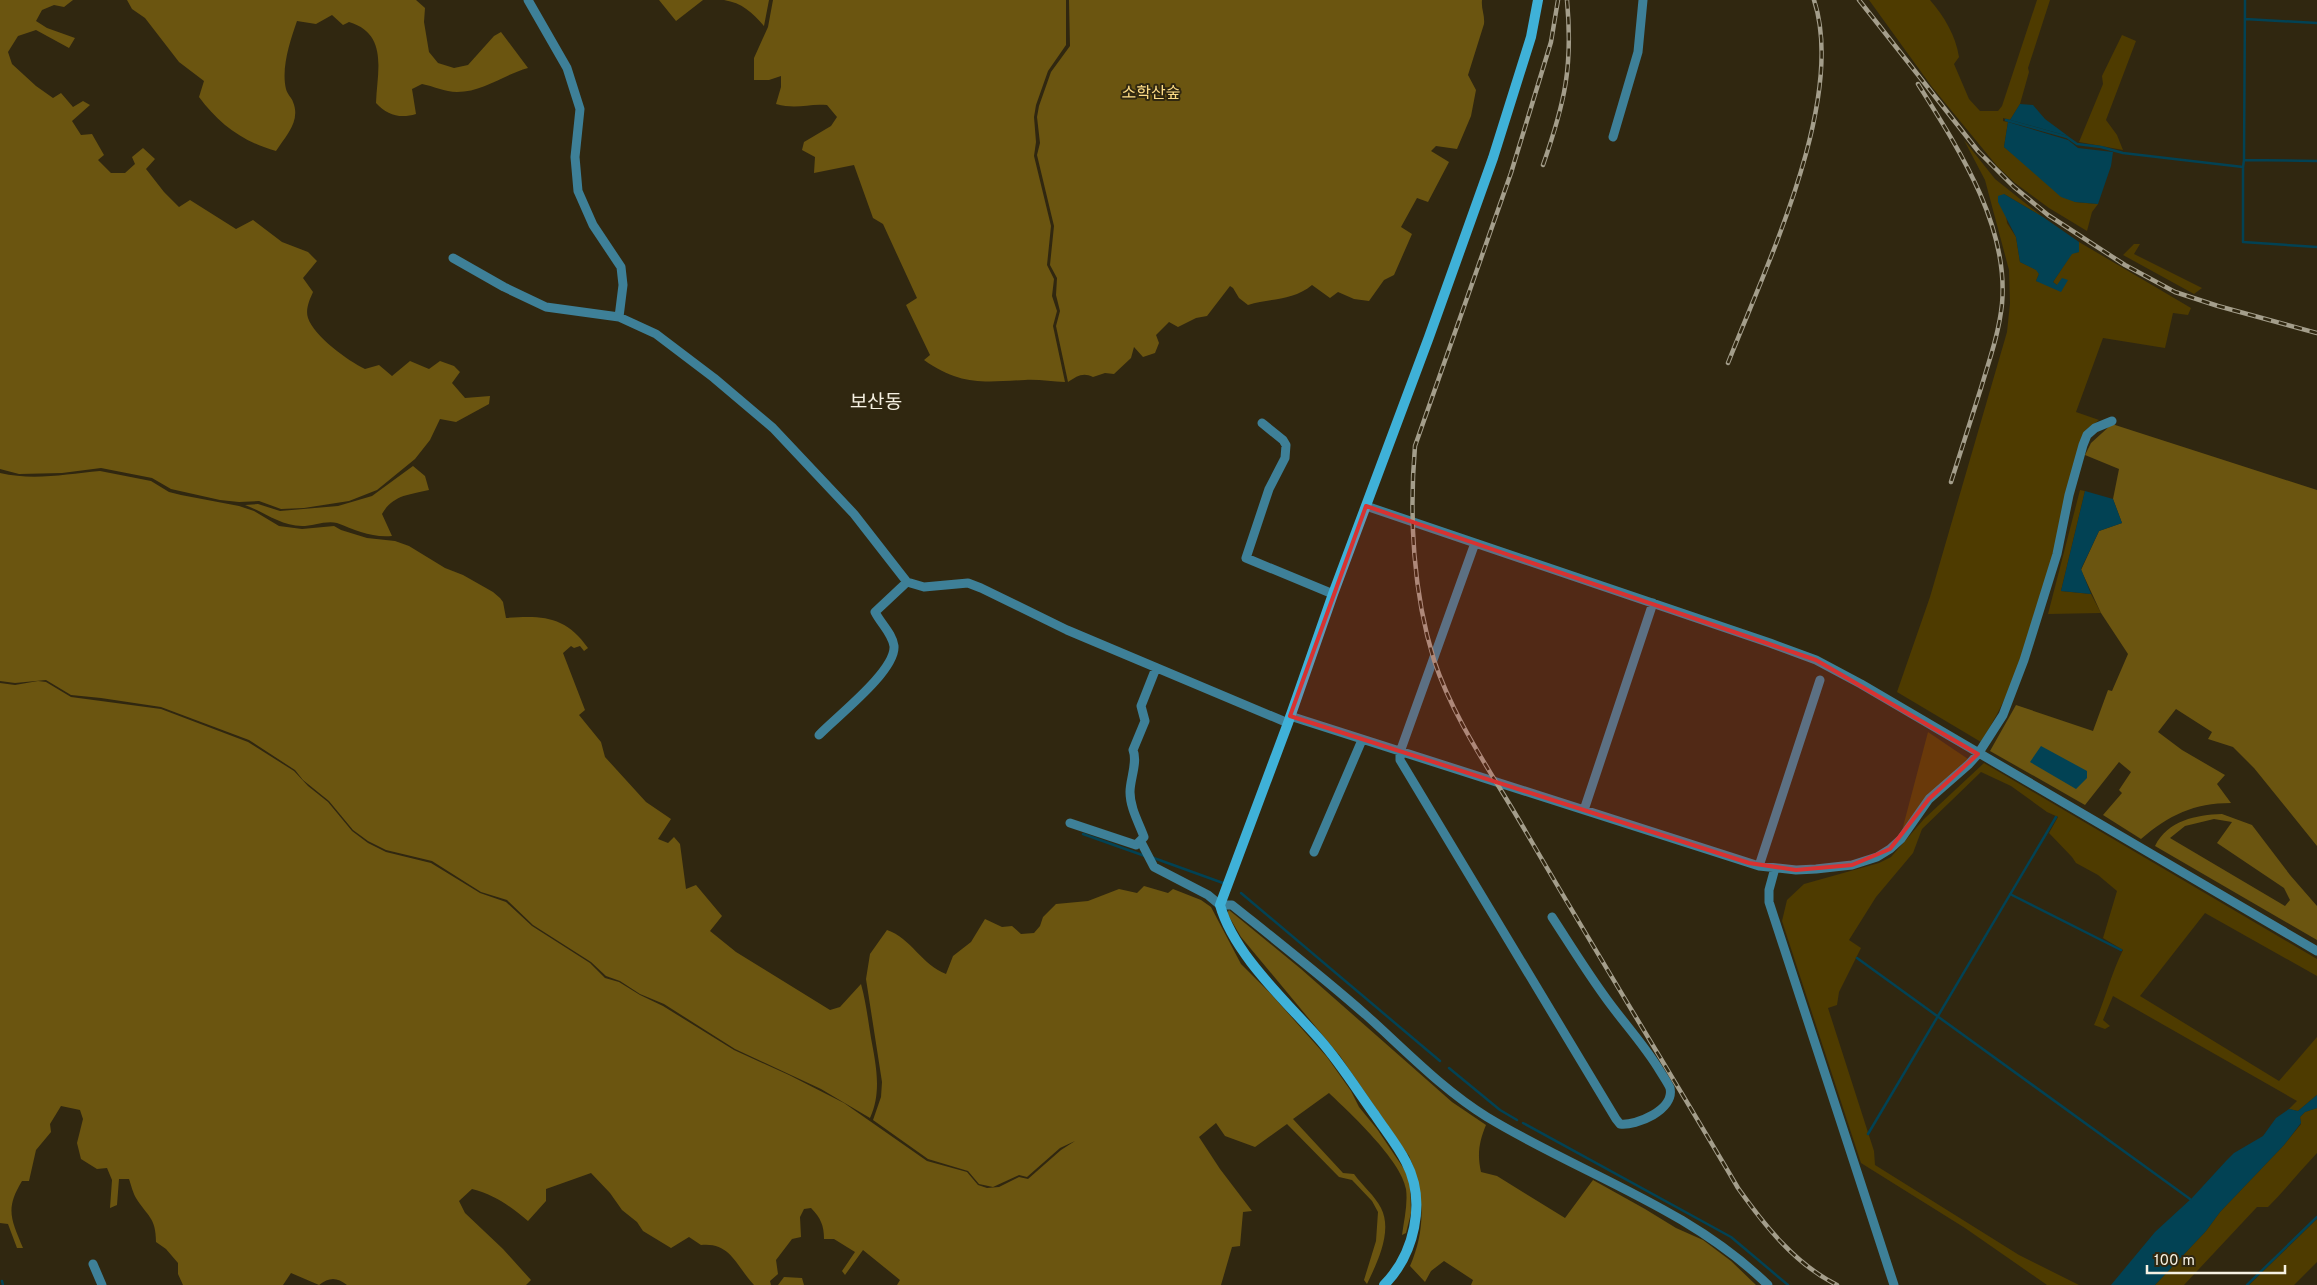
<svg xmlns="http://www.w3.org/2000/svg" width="2317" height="1285" viewBox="0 0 2317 1285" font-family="Overpass,'Noto Sans KR',sans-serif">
  <rect width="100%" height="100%" fill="#302710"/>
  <path fill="#4e3b00" d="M1869,0H1930C1944,16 1956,36 1959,57L1954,64L1969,99L1980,111H1998L2002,106L2037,0H2050L2028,68L2029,72L2020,104L2010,120L2003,118V121L2008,122L2004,147L2075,202L2098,204L2092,212L2087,231L2049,208L2015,183L1997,166L1932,87Z
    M2122,35L2136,41L2106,120L2117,135L2123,150L2079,142L2103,84L2102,76Z
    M1964,140L1995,179L2043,217L2004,194L2007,223L2016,237L2020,262L2037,270L2039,274L2036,281L2057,285L2053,282L2072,253L2079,252V242L2191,308L2188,315L2173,313L2165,348L2103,338L2076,412L2099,420L2085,431C2059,532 2037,654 1981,742L1897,692L1930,597L2007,332L2010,303L2009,270L1985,180Z
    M2134,244H2140L2134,254L2202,288L2194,294L2123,255Z
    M2080,490L2085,491L2061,591L2091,594L2101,613L2048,614Z
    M1928,732L1968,759L1957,769L1899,842Z
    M1984,763L2317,959V976L2205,913L2140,996L2279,1081L2317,1037V1095L2298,1111L2289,1109L2297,1101L2113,996L2103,1020L2110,1026L2105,1029L2094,1025C2105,1000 2111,974 2123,950L2103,938L2117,891L2098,875L2076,863L2072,857L2049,833L2058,817L2047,812L2011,786L1981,772L1922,829L1913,853L1876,897L1849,940L1861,948L1839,992L1837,1005L1828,1008L1874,1151L1875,1165L2019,1255L2079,1285H2047L1965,1228L1861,1163L1782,921L1787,900L1804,884L1879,863L1891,857L1924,819Z
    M2317,1108V1153C2300,1171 2285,1190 2268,1207H2257L2184,1285H2155L2206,1231L2220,1212L2284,1145L2301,1124L2300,1117L2305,1112Z
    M2317,1219V1262L2294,1285H2249Z"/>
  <path fill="#6b5510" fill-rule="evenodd" d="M0,0H73L64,7L54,5L42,10L36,21L47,28L75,38L69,48L36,30L18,36L8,52L12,64L36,86L53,98L61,93L73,107L83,101L90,105L72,121L81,135L92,134L104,155L98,160L111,173H125L135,164L132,157L143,148L155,159L146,169L164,192L179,207L190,200L236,229L253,220L282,242L308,252L317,261L303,278L313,292C310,299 305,309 308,318C314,336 348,361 365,369L379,365L392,376L410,361L429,369L440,361L454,366L460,372L452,383L465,398L490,396L489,404L456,422L440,419L430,440L415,459L377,490L349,501L304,508L281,509L259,501L239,502L220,500L171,489L152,478L101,468L62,473L19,474L0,469Z
    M127,0H416L425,8L424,22L429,52L438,63L454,68L468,65L494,36L501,32L528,68C503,75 483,92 457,92C445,92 433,86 422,84L412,89L416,114C400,119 387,115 376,103C377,72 389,34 349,22L343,25L332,15L316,24L297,21C290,41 281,68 286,89C287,94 292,98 293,102C301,121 286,136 276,151C243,142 219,124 199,97L204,81L179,62L145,18L132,9Z
    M659,0H703L676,21Z
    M724,0H769L764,26C752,12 742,3 724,0Z
    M773,0H1066V45L1048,71L1036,105L1034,117L1036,142L1034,156L1051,226L1047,265L1054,279L1052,296L1057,311L1053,326L1065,382C1052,382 1038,379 1025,380C983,382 961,386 924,360L930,355L906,305L917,298L883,224L873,218L854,165L814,173L815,157L802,150L804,142L831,126L837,117L827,105C808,103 798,110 776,104L781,87V76L769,80H754V58L768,27Z
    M1069,0H1482C1481,9 1485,15 1484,24L1468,75L1476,90L1471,116L1457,149L1436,146L1431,151L1449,162L1428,202L1417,198L1401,227L1412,234L1394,275L1384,280L1369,301L1354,299L1338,292L1330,298L1312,285C1293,301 1270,298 1248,305L1239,298L1233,288L1230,286L1207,316L1196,318L1178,327L1169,322L1156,335L1159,343L1155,353L1143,357L1134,347L1131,358L1114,374L1105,373L1093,377C1083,372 1077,376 1068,382L1056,326L1060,311L1056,295L1057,278L1050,265L1054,226L1037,155L1040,143L1037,117L1039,106L1051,72L1070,46Z
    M2112,424L2317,490V846L2254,768L2233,747L2208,739L2212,732L2176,709L2158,732L2182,750L2225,775L2217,784L2231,803C2194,803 2169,815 2141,839L2103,815L2122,793L2119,790L2131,772L2119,762L2085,805L1990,751L2016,705L2093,731L2108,690L2112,691L2128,654L2101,613L2081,570L2099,531L2122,523L2113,499L2119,469L2085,455L2091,443Z
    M413,466L425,476L429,490C408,495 393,495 382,514L392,536C372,538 355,530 337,523C327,520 312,526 302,526C281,526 264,512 245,505L258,504L280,511L338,506L372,496Z
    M100,471L151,481L169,492L181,495L239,506L254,511L279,526L302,529L334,526L341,530L367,538L395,541L409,546L445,568L463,575L493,592L500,598L503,602L506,618C542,615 566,616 588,648L584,651L580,646L574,648L571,646L563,653L585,710L579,715L601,742L605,757L646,802L671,819L658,839L668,843L674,837L680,844L686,889L696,885L722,916L710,931L736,952L830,1010L840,1007L861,984C866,1002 868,1020 871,1038C876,1065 882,1092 870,1118L821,1089L735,1049L664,1004L640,994L620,981L606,976L591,962L533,925L507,900L481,892L432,861L386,850L368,841L353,830L329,801L303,780L295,770L249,740L161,707L101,698L71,695L46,680L15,683L0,681V473C34,481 66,474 100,471Z
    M38,681L46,682L71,697L161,709L248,742L294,771L308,786L328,802L352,831L368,843L386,852L431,863L480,893L506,902L532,926L590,963L605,978L619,982L640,995L663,1006L734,1050L789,1075L844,1103L927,1161L967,1172L978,1185L987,1188L999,1187L1019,1177L1028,1179L1061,1150L1075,1141L1060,1148L1027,1177L1019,1175L993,1187L979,1184L968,1171L928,1159L873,1120L881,1097L882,1082L866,979L870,954L887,930C911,938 922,965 946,974L953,956L971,942L985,919L1002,927L1012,926L1021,934L1034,933L1040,926L1043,917L1056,904L1088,901L1119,889L1137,893L1144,886L1168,893L1173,889L1201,900L1211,907L1241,964L1270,993L1327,1057L1351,1091L1359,1107L1377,1129L1404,1169L1410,1182L1411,1213L1406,1233L1402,1235C1404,1220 1408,1204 1406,1189C1401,1160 1350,1113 1329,1093L1293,1119L1343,1173L1354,1174C1362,1185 1375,1196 1381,1208C1393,1231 1377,1263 1367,1284L1364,1280L1376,1241L1378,1212L1372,1201L1352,1180L1339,1177L1287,1124L1255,1147L1225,1136L1216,1123L1199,1137L1220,1169L1252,1211L1243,1212L1240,1246L1232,1247L1221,1285H897L900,1280L863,1250L845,1275L842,1271L855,1252L834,1239H824C824,1226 821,1218 811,1208L804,1209L800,1217L801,1237L792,1239L776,1260L778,1274L770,1281L771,1285H754C736,1266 731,1242 701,1245L689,1237L671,1248L643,1231L637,1222L622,1210L610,1193L591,1173L546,1189V1201L528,1221C510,1206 495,1195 472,1189L459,1201L465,1213L503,1249L531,1280L526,1285H347C337,1277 329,1277 319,1285L291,1273L283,1285H183L178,1274V1263L166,1249L156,1242C156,1217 147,1216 136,1198C133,1193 131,1185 129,1179H119L117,1205L110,1208L112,1180L107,1168L97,1169L81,1159L77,1143L83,1119L80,1110L61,1106L50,1124L51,1132L36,1150L29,1181H22C5,1209 11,1219 23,1248H17L8,1224L0,1223V683L15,685Z
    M2222,814L2252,825L2290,875L2317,906V940L2155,846C2168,820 2196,815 2222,814ZM2214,819L2232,822L2217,843L2284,888L2290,900L2285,906L2170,838L2185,826Z
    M1229,910L1301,969L1452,1102L1486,1125C1479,1142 1477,1154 1481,1172L1497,1176L1565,1218L1593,1180L1645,1209L1676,1228L1703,1240L1731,1261L1756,1285H1471L1473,1280L1444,1261L1431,1271L1425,1282L1410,1266C1426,1230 1425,1192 1409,1156L1340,1056L1241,937L1227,913Z
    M784,1277L802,1278L804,1285H778Z"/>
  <path fill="#024254" d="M2020,104L2033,105L2045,119L2068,136L2010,120Z
    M2008,122L2068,140L2078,148L2113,152L2111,166L2098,204L2075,202L2061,197L2004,147Z
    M2004,194L2043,217L2079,242V252L2072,254L2053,282L2057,285L2062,278L2068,280L2061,292L2036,281L2039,274L2036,270L2020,262L2016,237L1998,202V196Z
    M2085,491L2113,499L2122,523L2099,531L2081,569L2091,594L2061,591Z
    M2041,746L2087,771V778L2076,789L2030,762Z
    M2317,1095V1108L2305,1112L2300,1117L2301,1123L2284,1145L2220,1212L2206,1231L2155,1285H2111L2155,1232L2192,1198L2226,1161L2234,1153L2263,1136L2276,1118L2289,1109L2298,1111Z"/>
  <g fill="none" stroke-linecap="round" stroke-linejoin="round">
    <path stroke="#024254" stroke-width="2.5" d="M2245,19L2317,23
      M2006,120L2067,137L2077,144L2101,147L2123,153L2243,167V242L2317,247
      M2244,160L2245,0
      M2243,167L2244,160L2317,161
      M1083,834L1145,856
      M1151,857L1223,883
      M1241,893L1440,1061
      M2010,894L2121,950
      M1857,958L2190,1199
      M1449,1068L1500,1110L1517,1120
      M1523,1123L1731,1237L1788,1285
      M1868,1134L2056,817
      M2,1281L3,1285
      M2247,1285L2317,1217"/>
    <path stroke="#3e8098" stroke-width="9" d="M528,0L567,68L580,109L575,157L578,191L593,225L621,267L623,285L619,317
      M1613,137L1638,52L1643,0
      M453,258L504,287L546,307L619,317L656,334L714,378L773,428L854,514L907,582L924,587L968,583L981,588L1067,630L1288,723
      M1262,423L1283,440L1286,445L1285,458L1269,489L1246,558L1333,594
      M1366,506L1770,643L1816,660L1861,684L2317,951
      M1475,543L1400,752V760L1616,1119L1620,1124C1636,1126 1675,1110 1670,1088C1668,1083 1663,1076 1660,1071C1644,1044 1621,1020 1603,994C1585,969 1569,943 1552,917
      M1290,716L1759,866L1796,870L1816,869L1852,865L1877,857L1890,849L1901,839L1929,799L1969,764L1978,754L2003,715L2024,660L2057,554L2069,495L2083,445L2087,435L2095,428L2112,421
      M819,735C836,717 896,671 894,646C892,633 881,624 875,612L907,582
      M1584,810L1653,603
      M1070,823L1136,845L1144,837C1139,823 1130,808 1130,792C1130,779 1138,762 1133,750L1145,721L1141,706L1156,668
      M1141,842L1154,867L1208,895L1220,905H1232C1277,941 1323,977 1366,1015C1405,1050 1443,1090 1487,1117C1581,1174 1688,1207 1768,1285
      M1314,852L1362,740
      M1759,866L1820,680
      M1775,868L1769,890V902L1894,1285
      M93,1264L102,1285"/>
    <path stroke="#3fb1d8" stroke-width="10" d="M1384,1285C1414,1255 1427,1202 1406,1162C1398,1146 1385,1130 1375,1115C1357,1090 1341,1064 1321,1041C1287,1002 1234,955 1220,905L1288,723L1333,594L1429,337L1493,158L1531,37L1538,0"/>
    <defs>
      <path id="rail" d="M1558,0L1551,42L1511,173L1415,446C1409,516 1413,593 1434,660C1454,721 1494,776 1526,832C1595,951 1668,1069 1738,1188C1765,1226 1795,1264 1837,1285
        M1859,0L1978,151L2014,187L2048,215L2125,265L2175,292L2218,306L2317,333
        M1918,84C1958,148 2009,225 2002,304C1999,333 1989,361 1981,388C1971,420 1961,451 1951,482
        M1543,165C1565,102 1573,67 1567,0
        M1728,363C1765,268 1847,100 1814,0"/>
    </defs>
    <use href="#rail" stroke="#a49e8b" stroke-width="4.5"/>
    <use href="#rail" stroke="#302710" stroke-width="2.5" stroke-dasharray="8" stroke-linecap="butt"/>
  </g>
  <path fill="#d83231" fill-opacity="0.2" stroke="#d83231" stroke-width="4" stroke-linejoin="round" d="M1366,506L1816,660L1978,754L1929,799L1890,849L1852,865L1796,870L1749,863L1290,716Z"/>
  <g text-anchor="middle" stroke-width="4" stroke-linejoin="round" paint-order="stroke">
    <g font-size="16" fill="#fcdb86" stroke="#302710">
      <text x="1151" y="98">소학산숲</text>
    </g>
    <g font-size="19" fill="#f6f1e2" stroke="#302710">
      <text x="876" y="408">보산동</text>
    </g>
  </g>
  <path d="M2147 1265v8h138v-8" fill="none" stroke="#f6f1e2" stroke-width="2.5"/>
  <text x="2154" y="1265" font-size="15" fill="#f6f1e2" stroke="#302710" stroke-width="4" paint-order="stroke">100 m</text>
</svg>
